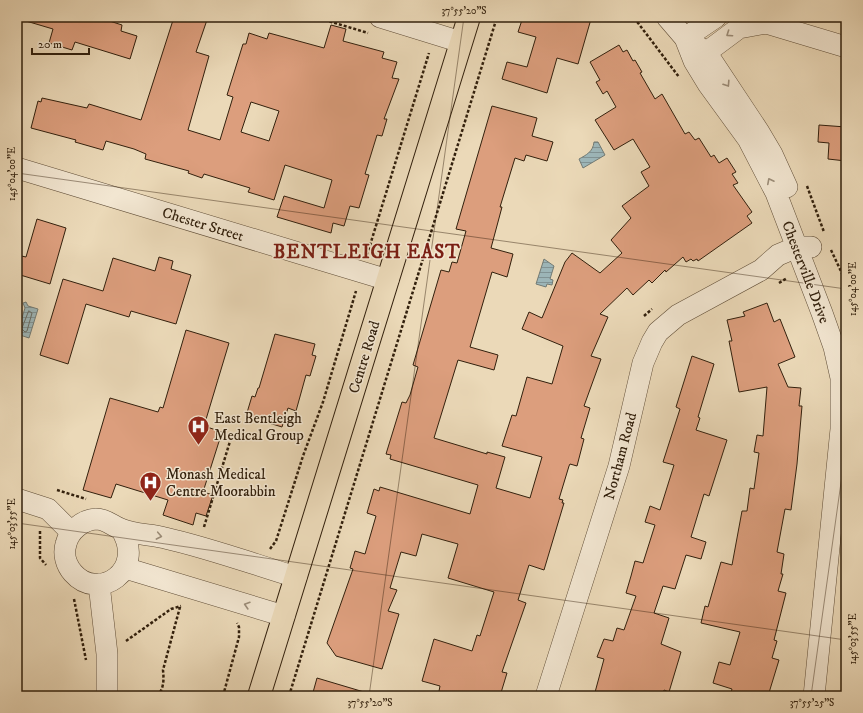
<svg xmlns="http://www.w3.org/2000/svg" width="863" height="713" viewBox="0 0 863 713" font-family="'IM FELL DW Pica',serif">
  <defs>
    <pattern id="water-rules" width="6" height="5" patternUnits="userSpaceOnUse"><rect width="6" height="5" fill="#9db7ba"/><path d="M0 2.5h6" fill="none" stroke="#819496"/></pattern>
  </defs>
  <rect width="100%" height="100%" fill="#ebd9b8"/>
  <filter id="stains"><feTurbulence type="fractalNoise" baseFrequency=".005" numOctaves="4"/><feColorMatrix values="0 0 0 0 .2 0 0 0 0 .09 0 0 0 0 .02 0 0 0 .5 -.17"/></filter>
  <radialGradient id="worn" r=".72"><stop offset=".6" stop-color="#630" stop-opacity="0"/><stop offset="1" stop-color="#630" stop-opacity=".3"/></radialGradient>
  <path fill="url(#water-rules)" stroke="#727b75" d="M594,142H598L605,155L583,168L579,159C586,155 593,152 594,142Z
    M544,259L554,266L550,279L553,280L552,285L547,284L546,287L536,284Z
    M26,302L28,306L38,309L29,338L17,334L25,308L23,303Z"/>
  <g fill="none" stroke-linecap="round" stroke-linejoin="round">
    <path stroke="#686c64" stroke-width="1" d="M29,311L32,313L27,331L25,332L22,329Z"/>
  </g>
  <path fill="#dc9e7d" stroke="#32200d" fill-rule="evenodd" d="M27,17H97L122,25L121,31L137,36L130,59L75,42L72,50L49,43L53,29L26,21Z
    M174,17H208L196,52L209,56L188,130L220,140L233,97L227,95L243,44H246L249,33L267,39L269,33L324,48L331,25L346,29L343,41L384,52L382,58L397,62L392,78L399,79L384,119H387L382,136L377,135L365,174L369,175L359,208L350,206L344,226L333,223L331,233L277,217L284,196L324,208L332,180L285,165L274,200L248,192L250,188L204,174L202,178L188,173L189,171L145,159L146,154L134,149L106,141L103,150L75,142L76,140L31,128L38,101L41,102L42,98L87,108L89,104L141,120ZM251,102L279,111L269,141L241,132Z
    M523,17H583L591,19L578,64L557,58L547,93L502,79L507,62L527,67L536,37L518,32Z
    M619,45L623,52L627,50L633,61L635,60L642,72L640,73L655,99L662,94L685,134L689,132L695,140L699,138L711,157L714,155L719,163L727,158L736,172L732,174L738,183L733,185L752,212L747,216L752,223L698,261L697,259L693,261L691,259L686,262L683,257L666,272L665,270L652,283L649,280L633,295L627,288L600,314L608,317L591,356L601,359L584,406L590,408L581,438L584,439L577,466L570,464L569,466L559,499L563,500L562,503H564L544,570L529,565L518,600L526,603L502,672L507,673L500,696H438L440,686L422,681L434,639L472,651L477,635L480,636L494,592L448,578L458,544L422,534L416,556L401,552L390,588L397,590L388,611L399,614L382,669L336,656L327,643L353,569L350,568L355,551L365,554L376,516L367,513L374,489L379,491L380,487L470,514L478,485L390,459L391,455L386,454L402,402L406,403L410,395L418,367L413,365L441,270L449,272L452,262L457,263L466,231L456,229L492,106L537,118L532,136L553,142L547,161L526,155L524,161L515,158L500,207H502L491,248L513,254L507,277L492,272L470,347L498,355L494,370L458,360L434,438L487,454V452L505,457L496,488L530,498L542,457L502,446L512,415L516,416L527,377L552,384L563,346L522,329L529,312L542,318L565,262L572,253L600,273L622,253L611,240L631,218L622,206L649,186L641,172L650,167L633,139L614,150L595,120L616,107L607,91L603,94L596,82L600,80L590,62Z
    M819,125L846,127V161L828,159L829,143L818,142Z
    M37,219L66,228L50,284L17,274V255L26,257Z
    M159,257L173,261L171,269L191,275L176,324L131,311L129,317L86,304L68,364L40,355L63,279L103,291L113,258L155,271Z
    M767,303L774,322L780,319L795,357L778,364L788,387L801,388L799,406H802L797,464L791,510L785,509L777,552L784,554L781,574H783L778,591L786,593L774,640L777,641L772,658L779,660L768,696H730L732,689L713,683L719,662L730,665L740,632L701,623L705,606L708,607L721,562L732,565L742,511H747L750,488L754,489L759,453L754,452L757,435L763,436L767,387L739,392L729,341H732L727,320L745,316L743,312Z
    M186,330L229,343L204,426L222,432L203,492L213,495L206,516L196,513L193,525L163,515L168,500L116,484L111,498L83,490L110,398L158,412L160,407L163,408Z
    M275,334L315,344L312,355L316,356L310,376L306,375L296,411L288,408L282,427L246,416L252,396L255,397L258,388H259Z
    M692,356L714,364L698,417L700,418L696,430L727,440L709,496L704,494L691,537L706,542L701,559L686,555L675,589L663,586L654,613L669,618L661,644L681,652L669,692L664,690L662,696H594L604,659L597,657L604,639L613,641L617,628L624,630L636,596L626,593L631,576L635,561L643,563L655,525L645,522L650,506L660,510L674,465L663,462L680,409L676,407Z
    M317,678L364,692L363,696H312Z"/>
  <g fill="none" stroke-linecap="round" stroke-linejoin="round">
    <defs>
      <path id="minor" d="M380,17L461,42
        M667,17L685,38L694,61L708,84L748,139L776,193L822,313L834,347L841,378V429L814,696
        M757,17L766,23L846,47
        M685,38L706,52L759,132L772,154L787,187
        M685,38L716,17
        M696,60L739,28L766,23
        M17,168L388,280
        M17,499L48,509L71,532
        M121,529C147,571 98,602 73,573C66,565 63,554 66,544C69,531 82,520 96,519C107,519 112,526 121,529C134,535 151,534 165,538C209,548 253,564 296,577
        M125,568L284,616
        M99,584L107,654V696
        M546,696L619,466L643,363L652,342L658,332L678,315L761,270L778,255L797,247H811"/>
      <path id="major" d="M259,696L469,17"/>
    </defs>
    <use href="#minor" stroke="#604e38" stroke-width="22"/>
    <use href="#major" stroke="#32200d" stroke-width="24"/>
    <path stroke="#32200d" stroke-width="2.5" stroke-dasharray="3 2" stroke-linecap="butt" d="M315,17L368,33
      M629,17L635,19L679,77
      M807,186L824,232
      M831,250L846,282
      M367,255L429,53
      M779,283L787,278
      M644,316L652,309
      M57,490L86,499
      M204,527L231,438
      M40,531V558L46,565
      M270,549L276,541L303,456L323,402L356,291
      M74,599L86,660
      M126,641L171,609L181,606
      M157,696C164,689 164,680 163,670L180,607
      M223,696L239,637V627L237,623
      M289,696L497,17"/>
    <use href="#minor" stroke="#f2e6d1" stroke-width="21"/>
    <use href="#major" stroke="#ebd9b8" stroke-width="22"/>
  </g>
  <defs><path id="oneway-chevron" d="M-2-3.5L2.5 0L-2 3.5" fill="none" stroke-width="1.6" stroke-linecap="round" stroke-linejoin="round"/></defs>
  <g stroke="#9c8d79">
    <use href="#oneway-chevron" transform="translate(729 34) rotate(146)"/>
    <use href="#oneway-chevron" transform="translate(727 84) rotate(57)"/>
    <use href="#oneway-chevron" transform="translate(770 181) rotate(-117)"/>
    <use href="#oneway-chevron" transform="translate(159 536) rotate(11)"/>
    <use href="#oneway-chevron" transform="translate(247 605) rotate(-163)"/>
  </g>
  <path fill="none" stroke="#32200d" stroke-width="1" stroke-opacity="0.45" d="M17,53L22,17M17,173L846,289M17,523L846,640M369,696L464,17M811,696L846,447"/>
  <defs>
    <symbol id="hospital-pin" viewBox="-11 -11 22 30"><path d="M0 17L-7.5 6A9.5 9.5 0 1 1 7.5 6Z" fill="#8f2418" stroke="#f2e6d1"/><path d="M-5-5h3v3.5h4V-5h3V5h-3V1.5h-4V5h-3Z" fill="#fff"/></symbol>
  </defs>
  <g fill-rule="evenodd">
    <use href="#hospital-pin" x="186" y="414" width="25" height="34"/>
    <use href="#hospital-pin" x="138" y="470" width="25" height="34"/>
  </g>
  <g text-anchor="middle" stroke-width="3" stroke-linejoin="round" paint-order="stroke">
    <g font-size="15" fill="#32200d" stroke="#f2e6d1">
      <text transform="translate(203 224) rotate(17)" y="5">Chester Street</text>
      <text transform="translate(806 272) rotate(69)" y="5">Chesterville Drive</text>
      <text transform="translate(364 357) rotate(-73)" y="5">Centre Road</text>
      <text transform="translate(620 456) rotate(-75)" y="5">Northam Road</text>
    </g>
    <g font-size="15" fill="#32200d" stroke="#f2e6d1" text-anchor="start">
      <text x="214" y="423">East Bentleigh<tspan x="214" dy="17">Medical Group</tspan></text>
      <text x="166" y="479">Monash Medical<tspan x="166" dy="17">Centre Moorabbin</tspan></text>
    </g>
    <g font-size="19" font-weight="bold" letter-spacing="1" fill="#7a1f14" stroke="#f2e6d1">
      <text x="367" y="258">BENTLEIGH EAST</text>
    </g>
  </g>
  <rect width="863" height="713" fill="none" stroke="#ebd9b8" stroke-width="44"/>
  <path d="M32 48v6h57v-6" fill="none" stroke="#32200d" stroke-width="2"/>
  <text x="38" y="48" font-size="12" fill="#32200d" stroke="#f2e6d1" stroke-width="3" paint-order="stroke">20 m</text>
  <rect x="22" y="22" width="819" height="669" fill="none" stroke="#32200d" stroke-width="1.5"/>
  <g font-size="10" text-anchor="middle" fill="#32200d">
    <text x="464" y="14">37°55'20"S</text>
    <text transform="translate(11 174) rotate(-90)" y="4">145°04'00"E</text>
    <text transform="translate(852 289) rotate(-90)" y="4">145°04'00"E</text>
    <text transform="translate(11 524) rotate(-90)" y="4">145°03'55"E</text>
    <text transform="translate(852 639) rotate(-90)" y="4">145°03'55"E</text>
    <text x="370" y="706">37°55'20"S</text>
    <text x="812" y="706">37°55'25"S</text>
  </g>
  <rect width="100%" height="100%" filter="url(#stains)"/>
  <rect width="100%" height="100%" fill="url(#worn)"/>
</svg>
